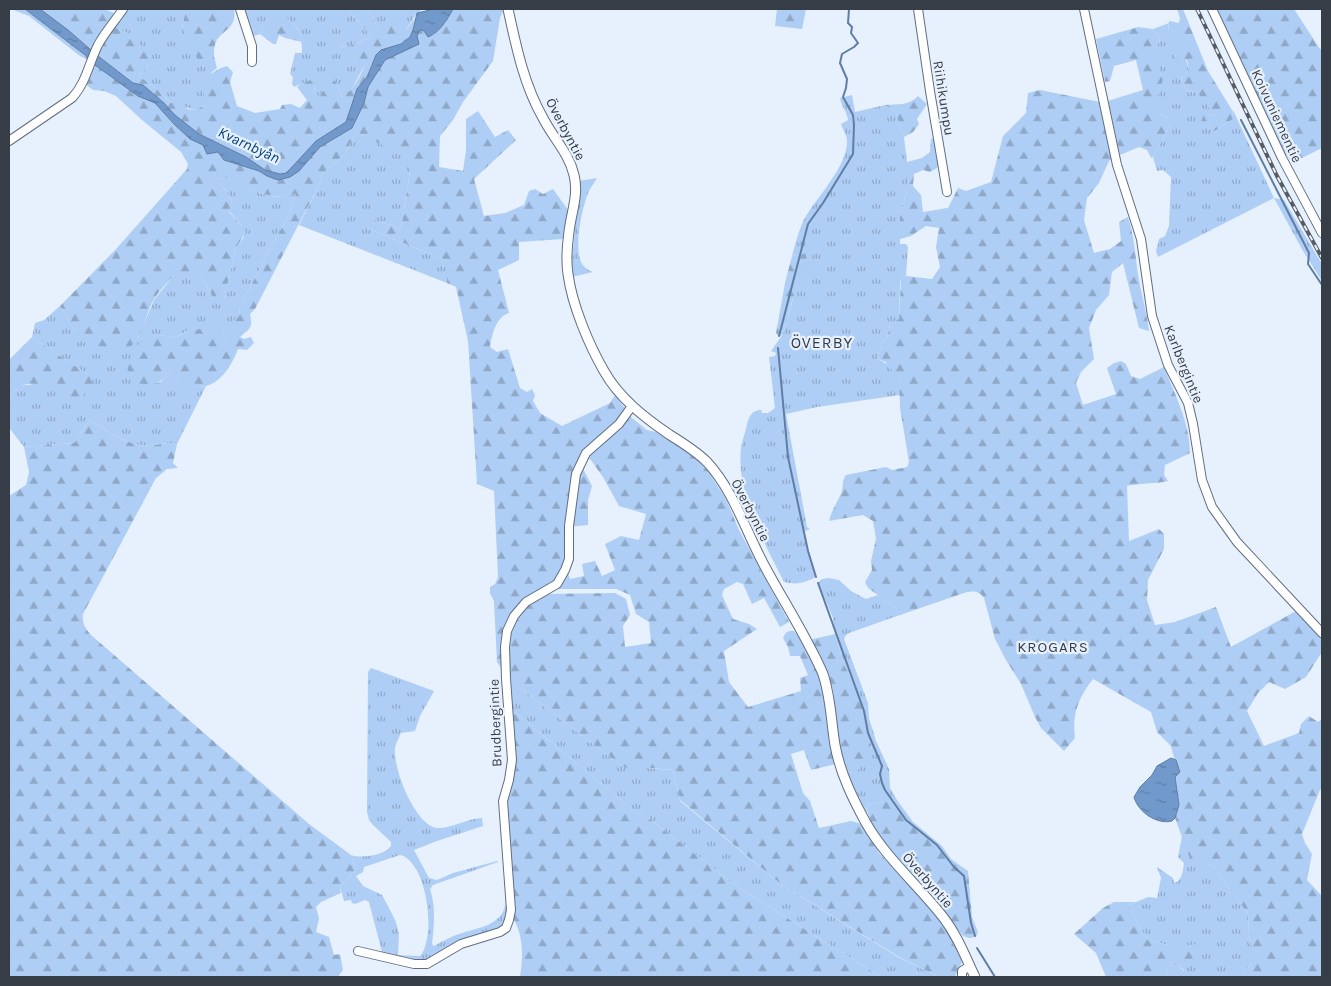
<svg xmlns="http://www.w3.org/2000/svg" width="1331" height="986" viewBox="0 0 1331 986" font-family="Karla,sans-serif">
  <defs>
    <pattern id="grass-tufts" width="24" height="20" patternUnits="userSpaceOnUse" patternTransform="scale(1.25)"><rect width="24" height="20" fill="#afcef5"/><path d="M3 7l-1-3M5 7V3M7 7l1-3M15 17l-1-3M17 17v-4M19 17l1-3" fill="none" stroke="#8fa8c8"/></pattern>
    <pattern id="forest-firs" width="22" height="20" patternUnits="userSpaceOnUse" patternTransform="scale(1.25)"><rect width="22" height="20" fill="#afcef5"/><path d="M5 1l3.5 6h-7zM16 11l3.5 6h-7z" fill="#8fa8c8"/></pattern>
    <pattern id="water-ripples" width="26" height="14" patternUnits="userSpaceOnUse" patternTransform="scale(1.25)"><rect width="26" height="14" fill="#7199cb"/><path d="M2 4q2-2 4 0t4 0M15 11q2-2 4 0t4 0" fill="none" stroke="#5e7ea7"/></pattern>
  </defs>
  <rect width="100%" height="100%" fill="#e7f1fd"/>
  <path fill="url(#grass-tufts)" fill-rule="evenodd" d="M126,9H183L185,14L182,28L206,60L214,56L217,68L212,72L206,105L195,110L171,103L158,90L139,76L149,64L135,37L116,28L113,29Z
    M241,9H347L372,37L349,46L339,47L344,55L367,61L349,94L342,97L336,82L325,88L320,96L315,95L314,93L315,85L300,84L294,87L292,84L293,77L290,74L295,53H302C302,39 300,26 287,19L264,27L262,26L260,34L251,37Z
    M368,9H420L421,11L417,13L405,31L379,29Z
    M1169,23L1168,29L1179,37C1180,48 1186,58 1189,70L1181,79L1187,91L1197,92L1218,111L1214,115L1208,116L1215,131L1233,119L1232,110L1234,112L1274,198L1284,200L1322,264V281L1303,251L1274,198L1158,257L1156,251L1159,239L1165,236L1169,226L1171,177L1163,170L1157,171L1153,157L1172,121L1158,112L1154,105L1163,80L1151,49L1157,45L1160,39L1153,29Z
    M852,95L855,112L885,105L895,111L904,137L907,162V190L900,217V244H906L908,247L906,276L901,278L900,283L899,320L890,325L887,338L881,344C881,350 878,353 877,359C886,362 891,368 899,375L900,395L817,407L786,414L807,527L810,529L805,531L804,533L816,577C804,583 797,585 784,582C764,543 736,492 741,448C742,442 744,435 746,429C748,420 750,410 761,410L762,413H768L775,408L769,357L775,356L776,353L771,351L783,334L806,253L792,256C796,242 799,228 806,216C818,196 847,166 847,142C847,134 843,131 841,124L848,120C847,111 841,106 840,98Z
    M356,132L411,158L410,171L401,229L375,220L373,225L367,228L447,261V283L299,225L320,183L322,174L345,154Z
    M232,175C255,192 268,201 296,194L290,212L240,306L239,316L229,340H226L221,331L188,330L176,338C152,333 150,332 133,352L159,383L169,375C177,381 195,390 206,386L177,444C165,441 161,445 149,446C129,446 107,431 90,420L74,443L24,447L10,429L9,424V401L12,394L20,386L90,376L32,337L35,323L44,320L60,306L75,331L138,338L154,300L174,275H199L209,288L213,299H224L236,248L244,237L242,226L229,211L232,201L219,180Z
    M597,178C595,182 591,187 589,191C582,207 574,246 581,262C584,268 588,270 593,272L572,277L571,270L575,229L573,225L580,196L579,181Z
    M829,578L839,580L851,591L866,599L878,595L893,606L900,615L849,633L846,635L844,639L868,703L869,718L876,741L889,769L890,788L897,800L866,805L867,813L851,781L843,760L872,749L864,711L854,682L845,667L835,634L833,618L818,583L822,579Z
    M371,668L434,691L420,716L415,731L401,733C399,738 396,742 395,748C393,768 413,819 433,827C444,832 468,818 482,818L483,826L437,841L414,850L429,878L437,880L453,873L497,861L498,862L433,885L430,889C436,906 434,926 432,944L434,946C443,941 452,936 462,933C478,928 502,925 505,905H507C508,917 507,922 497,929L430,960L419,962L382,952L369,902L365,900L355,904L352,903L351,900L344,901L340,887L356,870L351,855C362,859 385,855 391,846V842L373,825L369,820L367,812L368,672ZM400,855C427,861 437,937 420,956L398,955L399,934L396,922L388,906L382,895L363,886L356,876L363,872L364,867Z
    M509,680L622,766L673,770L680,801L782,885L898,957L939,977H881L736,886L650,819L635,812L511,709Z
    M1182,836L1190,858L1213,866L1248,914L1249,936L1252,946V963L1241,977H1167L1166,974L1168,966L1177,965L1184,971L1197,945L1175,947L1148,940L1140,928L1129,905L1148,897L1157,898L1161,878L1157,867L1173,878L1174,883C1182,881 1183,871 1184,863L1178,857Z"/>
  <path fill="url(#forest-firs)" fill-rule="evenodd" d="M11,9H25L89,58V60L80,56L29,16Z
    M40,9H104L114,13L92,50Z
    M183,9H234C237,28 224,29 217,40C214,45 214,51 214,56L206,60H198L182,28L185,14Z
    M347,9H368L379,29L399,23L405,31L415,18L413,30L410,37L371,65L367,77L357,89L346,122L316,141L292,167L286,173L280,174L265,170L246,157L199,134L175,115L164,103L143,85L133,83L97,55L102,45L113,29L116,28L135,36L150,59L149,64L139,76L158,90L171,103H175L178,101H182L187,109L195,110L206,105C200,86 207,71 227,66L233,72L230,82L237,106L255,113L280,109L282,105L291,104L300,108L307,100L297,87C302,82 306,81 313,81L315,85L314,93L320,96L325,88L324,79L328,77L336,82L342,97C353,92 363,72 366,61C355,58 341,57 333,48L349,46L372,37Z
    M453,9H504L500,18L493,61L463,102L453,120L440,136L439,167L463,171L466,150V119L478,111L495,137L508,130L516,140L474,179L484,216L505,213L524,205L529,191L535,189L543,194L553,189L569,211L563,239L519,242V260L498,270L509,313C496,317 492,334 490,347L497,352L508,349L520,388L527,392L532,389L535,395L533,401L540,413L562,426L610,403L615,395L632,418L647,430L656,432L692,455L708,471L726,499L739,530L789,622L780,627L764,598L752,604L743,584L737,582L724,589L722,595L733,619L749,624L757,629L724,651L729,682L748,707L801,691L800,678L808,675L800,656H790L788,647L783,638C785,633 788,630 794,631C826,667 828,719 836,764L811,770L804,750L791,754L803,793L810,801L819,828L851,821L862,824L879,853L924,901L944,926L962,962L955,977H939L899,957L782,885L680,800L673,770L651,768L629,769L622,766L509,680L497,662L494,601L490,593V587L495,584L498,577L494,491L477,484L468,341L456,287L447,283V261L367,228L368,224L373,225L375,220L401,229L410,171V158L356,132L345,154L322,174L320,183L255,309L250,314C253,329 250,328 240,337L244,339L251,337L254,343L247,350L238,349C225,383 202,400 169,375C158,384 151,386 137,384C134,380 130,376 128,371C125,360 141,336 153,335C160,334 169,337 176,338L188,330L217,328L221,331L226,340H229C233,329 226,324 239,316L240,306L290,212L296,194C268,201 254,191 232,176L219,180L232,201L229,212L242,226L246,232L236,248L224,299H213L209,288L199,275H174C167,283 159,291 154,299C145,314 144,336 130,347C125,352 118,351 112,351C81,349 74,329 60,306L116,249L187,169L188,164L181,152L142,120L116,96L104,91L93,90L85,84L93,62L138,96L155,103L174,124L190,139L218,152L224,160L259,171L267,176L278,180L299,171L320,147L352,128L364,103L368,87L385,60L417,36L420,30L433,35L445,23ZM578,459H590L603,477L619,506L646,514L639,540L621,536L605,544L615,570L602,576L595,561L582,564L584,576L570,579L567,570L555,589H616L630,595L636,614L649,622L651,643L625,647L623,626L630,615L626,599L615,593L544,594C567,566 566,561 567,527L588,525V500L592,486Z
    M777,9H806L802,29L775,26Z
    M1177,9H1183L1208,71L1232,110L1233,119L1215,131L1200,125L1204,114L1208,116L1214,115L1218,111L1210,109L1197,92L1187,91L1181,79L1189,70L1187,60L1181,62L1175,57L1174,50L1180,46L1179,37L1168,34L1169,21L1179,23L1180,18Z
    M1216,9H1294L1320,49H1322V148L1292,163L1279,144Z
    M287,18C295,23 300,32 302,42L285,38L279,35L276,44H273L260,34L262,26L264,27Z
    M1138,27L1153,29L1160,39L1157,45L1152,49L1163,80L1155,105L1158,112L1172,121L1153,157L1151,158L1147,150L1139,147L1120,155L1108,101L1143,90L1136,60L1114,66L1110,81L1105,82L1096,39Z
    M1040,90L1100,102L1112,159L1109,161L1099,183L1087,198L1084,220L1094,253L1110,249L1121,241L1119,222L1128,217C1135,238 1135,259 1139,280C1142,297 1147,313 1149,331L1139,328L1123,263L1112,272L1109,295L1096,310L1089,328L1094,359L1081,372L1076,383L1083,405L1116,394L1107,368L1114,363L1121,361L1126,364L1131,376L1140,379L1164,367C1175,395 1190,423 1190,453L1165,465L1164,475L1168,481C1154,484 1140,483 1127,486L1129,541L1159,529L1164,534V549L1148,580L1147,600L1155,625L1175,622L1216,607L1231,647L1296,611L1322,639V652L1306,677L1285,689L1269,682L1258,693L1247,711L1264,746L1299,733L1301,724L1309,716L1318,722L1322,719V790H1320L1302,834L1305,843L1312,854L1307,880L1322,896V977H1241L1252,963V946L1249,936L1248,914L1213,866L1190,859L1175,818L1179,805L1175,777L1180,769L1174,758L1171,746L1157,732L1151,712L1093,679C1078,699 1072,713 1075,738L1064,751L1041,728L1035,717L1021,684L1006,660L995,639L984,598C978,590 973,591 964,593L900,615L893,606L868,588L865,582L872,570L871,561L876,539L873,521L863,515L829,521C832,510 836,504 841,494C844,487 841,481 846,475L886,467L892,470L907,467L909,462L900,408L899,375L893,373L891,369L888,368L886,362L877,359C878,353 881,350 881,344L887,338L890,325L899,319L901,278L906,276L932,279L940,267L936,247L939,228L926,226L911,236L900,239V217L907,190V162L922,158L930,152L931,139L935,138L940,162L937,168L930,172L923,170L914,174L913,186L921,195L923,212L948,208L958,188L966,191L991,182L1003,136L1026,113L1028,93Z
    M918,96L927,104L917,119L919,124L913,132L904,137L895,111L885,105C897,104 909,106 918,96Z
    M806,253L807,265L792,301L783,334L779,337L776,333L785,283L792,256Z
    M32,337L90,376L93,383L80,400L76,401C54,391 23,368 9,401V360Z
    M90,420C107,431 129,446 149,446C161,445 165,441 177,444L173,463L178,468L167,469L156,478L83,614C82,623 85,628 91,635L309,824L351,855L356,870L340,887L341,893L321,902L316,907L319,918L316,932L329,937L334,955L340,954L343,970L338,977H9V496L26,485L29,472L24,447L74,443Z
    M835,634L845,667L854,682L864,711L872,749L869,759L857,771L851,773L843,760L837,738L833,689L824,664L809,640Z
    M511,709L635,812L650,819L736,886L881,977H520C523,956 524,937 513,918L506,806L514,777L515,749Z
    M897,800L913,822L942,846L951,859L968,871L972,917L978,932L976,937L969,938L963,936C951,922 942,905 930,892C910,869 870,836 866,805Z
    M1114,902H1135L1129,905L1140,928L1148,940L1175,947L1198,944L1201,953L1185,971L1177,965L1168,966L1166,974L1167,977H1106L1096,953L1074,934L1103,908Z"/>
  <path fill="url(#water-ripples)" stroke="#607da3" d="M25,9H40L68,30L98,56L133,83L143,85L164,103L175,115L199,134L246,157L265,170L280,174L286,173L292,167L316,141L346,122L357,89L367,77L376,55L381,50L401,44L410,37L413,30L417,13L434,9H453C447,20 440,32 428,37L424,31L420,30L417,36L419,44L385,60L368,87L364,103L352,128L320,147L299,171L290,177L278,180L267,176L259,171L224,160L218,152L207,154L203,145L190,139L174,124L155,103L138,96L95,65L89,58Z
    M1171,758L1176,760L1180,772L1175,777L1179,805L1175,818L1172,821C1157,825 1138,812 1134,797L1140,787L1152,775L1157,766Z"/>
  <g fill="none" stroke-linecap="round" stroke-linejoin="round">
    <path stroke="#607da3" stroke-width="2" d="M1241,120L1309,253L1308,264L1322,285
      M779,336L808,224L823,203L853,154L854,125L853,115L843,97L846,88L847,79L840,63L842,54L854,47L858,43L851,33L852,27L848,23L849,9
      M778,348L788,457L808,551L816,577
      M818,583L864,711L868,733L882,766L880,774L882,783L885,790L906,820L937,845L954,867L964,876L971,923L975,936
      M977,948L995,977"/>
    <defs>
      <path id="minor" d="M240,9L252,46V62
        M918,9L930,91L947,192
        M1084,9L1117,165L1141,239L1152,316L1168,365L1188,403L1193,424L1202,480L1212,507L1237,542L1322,633
        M1212,9L1282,158L1322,233
        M9,141L72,98C86,83 89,63 98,45C105,32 115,21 123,9
        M358,951L414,964H427L461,944L500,932L506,928L509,920L511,910L503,801L509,780L512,760L506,679L505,647L507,631L514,616L526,602L557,584L565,570L569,559V526L576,474L586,453L619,424L632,406
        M962,977V971L970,966"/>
      <path id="tertiary" d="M508,9C516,46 524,85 543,118C553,138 569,153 574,175C579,195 571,213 569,232C567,246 566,261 568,274C572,305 589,345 604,371C619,398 645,418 670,435C683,443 696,451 707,462C733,490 745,529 763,563C782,599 807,637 823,674C831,698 831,721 835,745C840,773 853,799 866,823C886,858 918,885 943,917C957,935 965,956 975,977"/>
    </defs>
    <use href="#minor" stroke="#606e80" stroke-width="10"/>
    <use href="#tertiary" stroke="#606e80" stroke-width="11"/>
    <use href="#minor" stroke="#fff" stroke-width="8"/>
    <use href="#tertiary" stroke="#fff" stroke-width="9"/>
    <defs>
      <path id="rail" d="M1197,9L1277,176L1322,258"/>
    </defs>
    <use href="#rail" stroke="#555c66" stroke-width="4"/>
    <use href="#rail" stroke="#e7f1fd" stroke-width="2" stroke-dasharray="5.5" stroke-linecap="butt"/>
  </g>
  <g text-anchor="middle" stroke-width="4.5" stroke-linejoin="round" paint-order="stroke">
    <g font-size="14" fill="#373d46" stroke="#e7f1fd">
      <text transform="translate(944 98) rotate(81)" y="5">Riihikumpu</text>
      <text transform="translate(1277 116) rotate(65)" y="5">Koivuniementie</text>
      <text transform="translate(566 129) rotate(62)" y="5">Överbyntie</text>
      <text transform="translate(1184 364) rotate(68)" y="5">Karlbergintie</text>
      <text transform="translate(751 510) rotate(63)" y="5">Överbyntie</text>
      <text transform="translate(495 723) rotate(-92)" y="5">Brudbergintie</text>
      <text transform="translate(928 880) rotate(49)" y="5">Överbyntie</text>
    </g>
    <g font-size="15" font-style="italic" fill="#043f7c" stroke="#e7f1fd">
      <text transform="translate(249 145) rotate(25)" y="5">Kvarnbyån</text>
    </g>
    <g font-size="15" letter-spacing="1" fill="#373d46" stroke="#e7f1fd">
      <text x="1053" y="652">KROGARS</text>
    </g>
    <g font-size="16" letter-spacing="1" fill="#373d46" stroke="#e7f1fd">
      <text x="822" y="348">ÖVERBY</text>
    </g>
  </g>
  <rect width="1331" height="986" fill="none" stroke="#373d46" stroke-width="20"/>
</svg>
